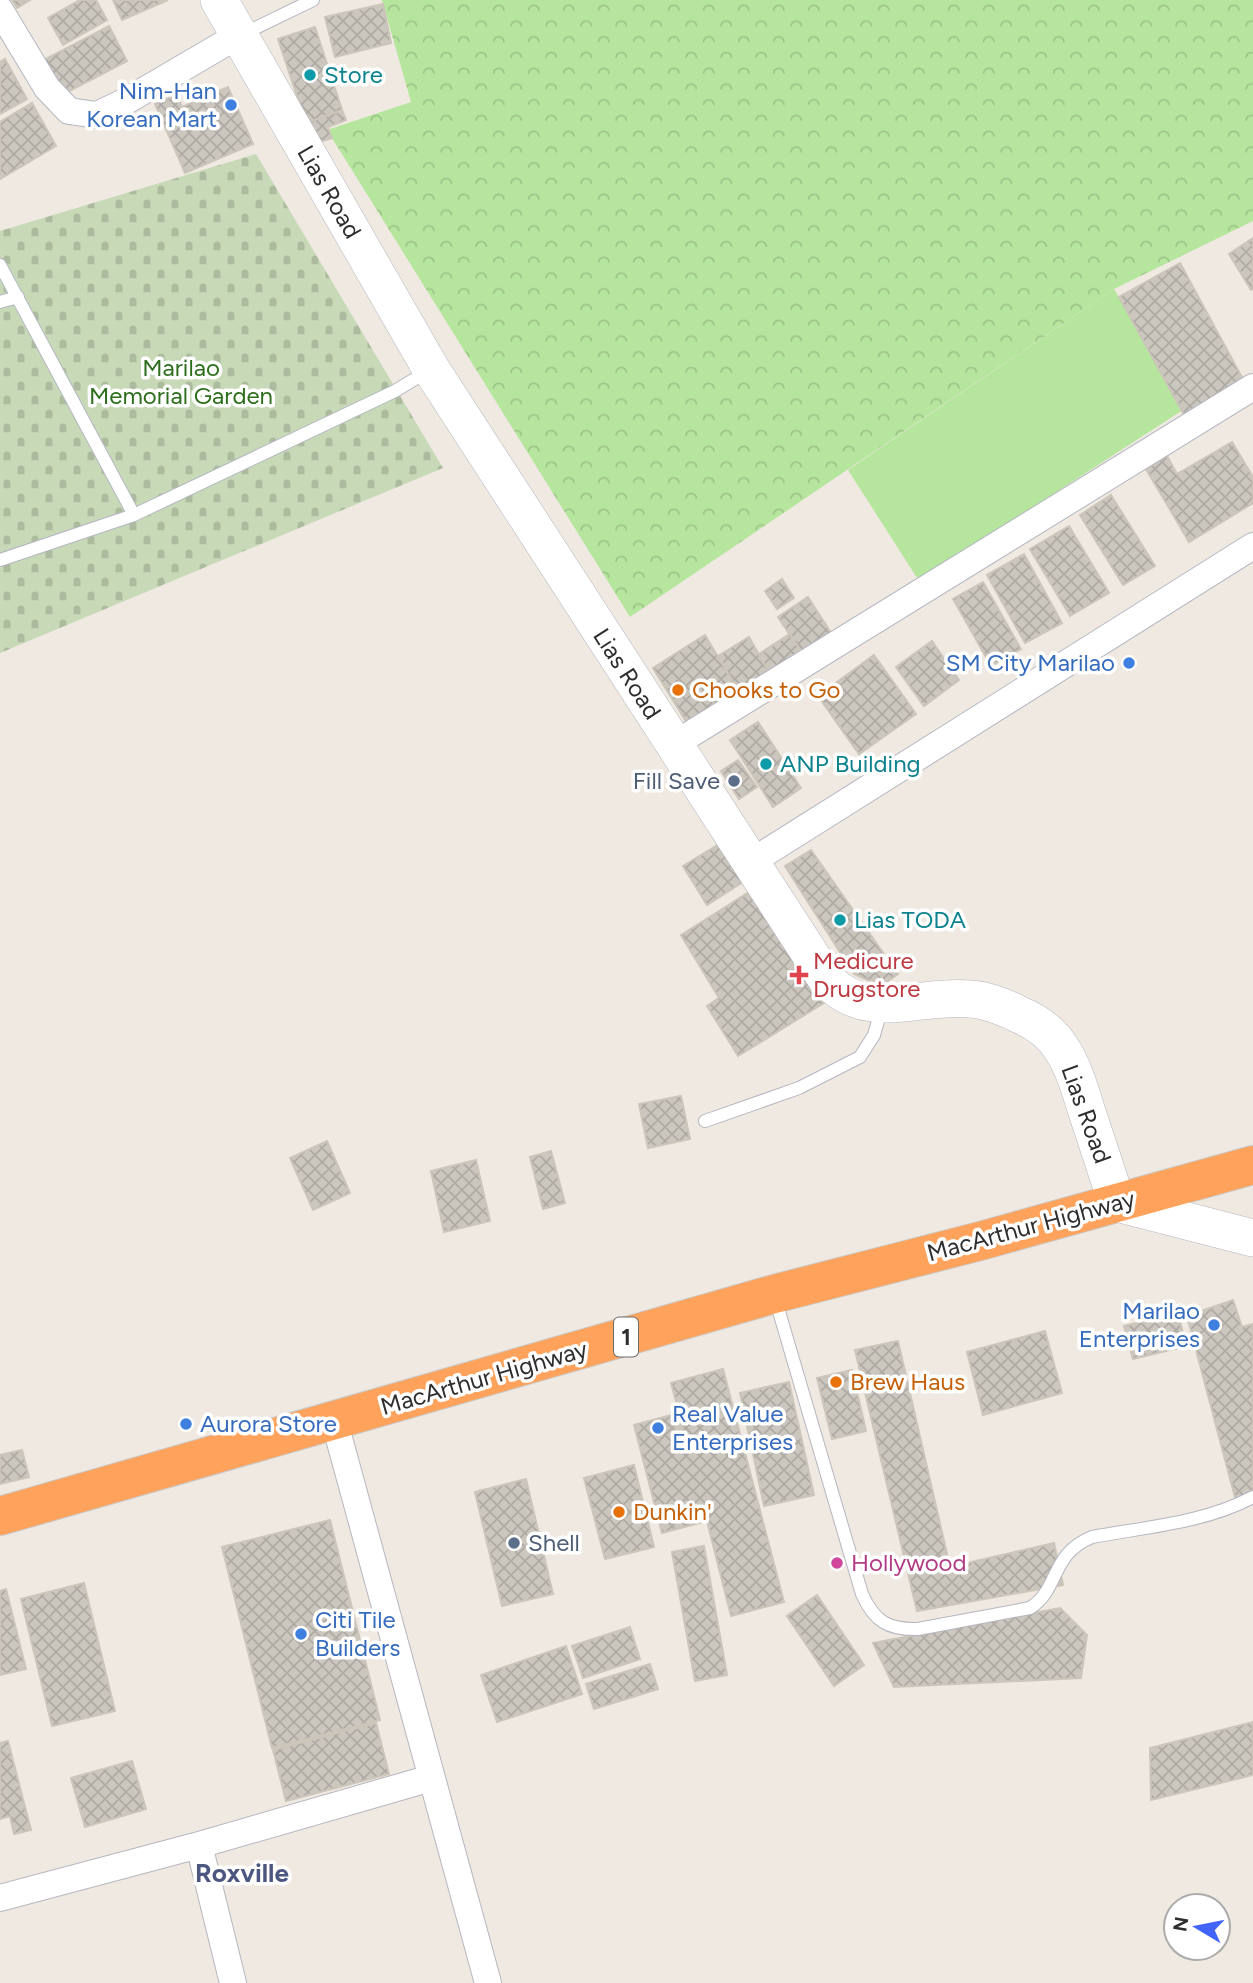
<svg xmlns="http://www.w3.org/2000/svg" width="1253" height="1983" viewBox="0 0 1253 1983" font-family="Figtree,sans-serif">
  <defs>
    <pattern id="forest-crowns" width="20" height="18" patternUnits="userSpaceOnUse" patternTransform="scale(1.75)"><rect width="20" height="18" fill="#b6e59e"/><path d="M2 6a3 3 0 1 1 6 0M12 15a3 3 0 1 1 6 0" fill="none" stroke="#9dc588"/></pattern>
    <pattern id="cemetery-stones" width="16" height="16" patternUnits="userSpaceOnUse" patternTransform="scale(1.75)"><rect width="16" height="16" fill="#c8d9b8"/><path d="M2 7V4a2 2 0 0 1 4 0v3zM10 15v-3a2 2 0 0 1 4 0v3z" fill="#acbb9e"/></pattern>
    <pattern id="building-cross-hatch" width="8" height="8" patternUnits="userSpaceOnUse" patternTransform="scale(1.75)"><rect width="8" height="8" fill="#cbc7bf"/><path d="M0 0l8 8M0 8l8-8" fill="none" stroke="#afaba4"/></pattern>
  </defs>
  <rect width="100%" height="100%" fill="#efe9e1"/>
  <path fill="#b6e59e" d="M1114,289L1186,408L919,581L848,470Z"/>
  <path fill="url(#forest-crowns)" d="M382,0H1253V221L1114,289L630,617L327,130L411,102Z"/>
  <path fill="url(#cemetery-stones)" d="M256,154L443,468L0,653V231Z"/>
  <path fill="url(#building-cross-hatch)" stroke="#cbc5ba" stroke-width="2" d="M12,0H30L17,8Z
    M80,0H96L107,20L63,45L48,18Z
    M113,0H168L122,20Z
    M383,4L391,43L335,57L325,17Z
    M109,26L127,61L62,95L44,60Z
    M315,27L342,110L306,123L278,39Z
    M5,59L27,99L0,114V62Z
    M228,87L253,144L185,173L155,104L177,94L182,107Z
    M32,103L56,146L0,179V122Z
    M342,110L346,120L328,127L332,138L316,143L309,122Z
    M1253,238V289L1251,290L1229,254Z
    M1180,263L1244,381L1184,415L1119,297Z
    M1232,442L1253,477V503L1189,542L1146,469L1167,456L1177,474Z
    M1111,495L1155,566L1123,585L1080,515Z
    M1069,526L1109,593L1070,616L1030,549Z
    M1024,554L1062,623L1025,643L987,575Z
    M782,579L794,598L777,609L765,591Z
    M983,582L1021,649L991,666L953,599Z
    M808,597L833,636L804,656L778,617Z
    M790,634L804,656L771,676L759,654Z
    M705,635L740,694L689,726L653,668Z
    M749,637L771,676L740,694L718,656Z
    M932,641L959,680L924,706L896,667Z
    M874,655L916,714L859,754L818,696Z
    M758,722L801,788L773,807L730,740Z
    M738,760L757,787L739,799L721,771Z
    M719,844L743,882L707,905L683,866Z
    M811,850L898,974L881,986L854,974L785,866Z
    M754,889L824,1003L738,1056L707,1006L719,998L681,935Z
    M681,1096L690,1139L648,1148L639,1104Z
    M327,1141L350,1193L313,1210L290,1158Z
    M551,1151L565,1203L543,1209L530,1157Z
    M476,1160L490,1221L444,1232L431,1171Z
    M1233,1300L1242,1327L1253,1324V1491L1236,1501L1187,1316Z
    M1178,1313L1186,1346L1133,1359L1124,1326Z
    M1045,1331L1062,1393L983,1415L967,1352Z
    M898,1341L950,1567L1054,1543L1063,1585L917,1611L855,1350Z
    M723,1369L784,1602L731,1616L707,1521L662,1533L634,1425L679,1413L671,1383Z
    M852,1370L866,1431L832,1439L817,1378Z
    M789,1382L814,1495L764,1506L740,1393Z
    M22,1450L29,1477L0,1484V1455Z
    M634,1465L654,1547L605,1559L584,1478Z
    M526,1479L553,1594L502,1606L475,1492Z
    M330,1520L380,1720L272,1748L222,1547Z
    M704,1546L727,1675L695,1681L672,1552Z
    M84,1583L115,1711L52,1726L21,1599Z
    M6,1589L26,1669L0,1675V1591Z
    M817,1595L864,1665L834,1686L787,1616Z
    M1060,1608L1087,1635L1081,1678L894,1687L873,1643Z
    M630,1627L640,1659L583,1678L572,1646Z
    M566,1646L582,1694L497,1722L481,1675Z
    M650,1664L658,1689L594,1709L586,1684Z
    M1253,1722V1775L1151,1800L1150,1748Z
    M376,1723L389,1774L286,1801L273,1750Z
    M8,1741L31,1830L14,1834L10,1816L0,1819V1743Z
    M132,1761L146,1809L85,1827L71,1778Z"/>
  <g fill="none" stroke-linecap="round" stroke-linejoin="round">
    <defs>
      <path id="lane" d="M241,35L313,0
        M0,265L134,515
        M0,302L18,297
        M0,560L134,515L395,391L428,371
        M705,1121L799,1088L860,1057L874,1035L882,1007
        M775,1298L862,1594C874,1621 888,1630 918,1629L1030,1608C1060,1589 1050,1554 1092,1537C1146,1527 1204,1523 1253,1497"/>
      <path id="street" d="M0,10L47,88L69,111L97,115L128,100L239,35
        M673,745L1253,387
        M751,862L1253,546
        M334,1420L488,1983
        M199,1845L233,1983
        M0,1898L199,1845L431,1778"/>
      <path id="secondary" d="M219,0L431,369L827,980C868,1023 919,994 970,999C988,1000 1004,1007 1020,1015C1037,1022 1051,1032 1061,1048C1074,1067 1080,1090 1087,1112C1097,1142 1107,1173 1117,1203L1253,1238"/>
      <path id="highway" d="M0,1516L774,1294L984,1240L1253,1165"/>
    </defs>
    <use href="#lane" stroke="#b4b7c1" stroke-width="14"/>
    <use href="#street" stroke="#b4b7c1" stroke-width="28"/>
    <use href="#secondary" stroke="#b4b7c1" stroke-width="38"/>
    <use href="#highway" stroke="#c9c9c9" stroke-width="40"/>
    <use href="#lane" stroke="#fff" stroke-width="12"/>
    <use href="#street" stroke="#fff" stroke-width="26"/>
    <use href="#secondary" stroke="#fff" stroke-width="37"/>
    <use href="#highway" stroke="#ffa35c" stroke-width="38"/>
  </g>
  <g fill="#0f9aa8" stroke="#fff" stroke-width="2.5">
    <circle cx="310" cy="75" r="7"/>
    <circle cx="766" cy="764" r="7"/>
    <circle cx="840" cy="920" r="7"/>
  </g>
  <g fill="#3f7fe0" stroke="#fff" stroke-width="2.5">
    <circle cx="231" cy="105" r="7"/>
    <circle cx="1129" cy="663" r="7"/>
    <circle cx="1214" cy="1325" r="7"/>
    <circle cx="186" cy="1424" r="7"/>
    <circle cx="658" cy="1428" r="7"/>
    <circle cx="301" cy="1634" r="7"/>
  </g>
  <g fill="#e8710a" stroke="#fff" stroke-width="2.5">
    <circle cx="678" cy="690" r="7"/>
    <circle cx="836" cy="1382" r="7"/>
    <circle cx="619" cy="1512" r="7"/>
  </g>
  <g fill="#5c6f8a" stroke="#fff" stroke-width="2.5">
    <circle cx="734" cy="781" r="7"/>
    <circle cx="514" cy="1543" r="7"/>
  </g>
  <path fill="#e0444e" stroke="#fff" stroke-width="2.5" d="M795.5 964.5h7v7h7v7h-7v7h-7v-7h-7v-7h7z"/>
  <circle fill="#d1479c" stroke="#fff" stroke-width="2.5" cx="837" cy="1563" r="7"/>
  <g text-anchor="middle" stroke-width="7" stroke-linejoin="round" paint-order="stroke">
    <rect fill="#fff" stroke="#6d6d6d" stroke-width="2" x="614" y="1317.5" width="24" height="39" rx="5"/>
    <g font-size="23" font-weight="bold" fill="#2e2e2e">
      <text x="626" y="1345">1</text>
    </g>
    <g font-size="24" fill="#0d838f" stroke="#fff" text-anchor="start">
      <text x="324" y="83">Store</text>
      <text x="780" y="772">ANP Building</text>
      <text x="854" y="928">Lias TODA</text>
    </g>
    <g font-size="24" fill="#366cbe" stroke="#fff" text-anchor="end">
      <text x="217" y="99">Nim-Han<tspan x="217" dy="28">Korean Mart</tspan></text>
      <text x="1115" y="671">SM City Marilao</text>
      <text x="1200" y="1319">Marilao<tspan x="1200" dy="28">Enterprises</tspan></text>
      <text x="672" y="1422" text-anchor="start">Real Value<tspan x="672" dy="28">Enterprises</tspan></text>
      <text x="200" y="1432" text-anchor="start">Aurora Store</text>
      <text x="315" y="1628" text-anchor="start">Citi Tile<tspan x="315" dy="28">Builders</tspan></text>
    </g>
    <g font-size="24" fill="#2e2e2e" stroke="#fff">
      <text transform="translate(329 192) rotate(60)" y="8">Lias Road</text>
      <text transform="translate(627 674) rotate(57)" y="8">Lias Road</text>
      <text transform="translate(1086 1114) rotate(70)" y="8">Lias Road</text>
      <text transform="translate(1031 1226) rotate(-15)" y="8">MacArthur Highway</text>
      <text transform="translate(484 1378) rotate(-16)" y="8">MacArthur Highway</text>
    </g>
    <g font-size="24" fill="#2c6e1b" stroke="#fff">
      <text x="181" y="376">Marilao<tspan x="181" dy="28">Memorial Garden</tspan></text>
    </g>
    <g font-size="24" fill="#c56008" stroke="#fff" text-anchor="start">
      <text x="692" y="698">Chooks to Go</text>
      <text x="850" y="1390">Brew Haus</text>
      <text x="633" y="1520">Dunkin'</text>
    </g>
    <g font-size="24" fill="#4e5e75" stroke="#fff" text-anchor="end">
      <text x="720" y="789">Fill Save</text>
      <text x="528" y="1551" text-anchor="start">Shell</text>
    </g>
    <g font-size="24" fill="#be3a42" stroke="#fff" text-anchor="start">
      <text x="813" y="969">Medicure<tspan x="813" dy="28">Drugstore</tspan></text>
    </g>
    <g font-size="24" fill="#b23c85" stroke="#fff" text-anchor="start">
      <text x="851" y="1571">Hollywood</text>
    </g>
    <g font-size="26" font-weight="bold" fill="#4d5680" stroke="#fff">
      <text x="242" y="1882">Roxville</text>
    </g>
  </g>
  <g transform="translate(1197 1927) rotate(280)"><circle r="33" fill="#ffffff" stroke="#ababab" stroke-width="2"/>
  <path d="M0-5L12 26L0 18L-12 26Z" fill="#4264fb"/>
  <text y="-10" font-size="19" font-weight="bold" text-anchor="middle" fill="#2e2e2e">N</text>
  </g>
</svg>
